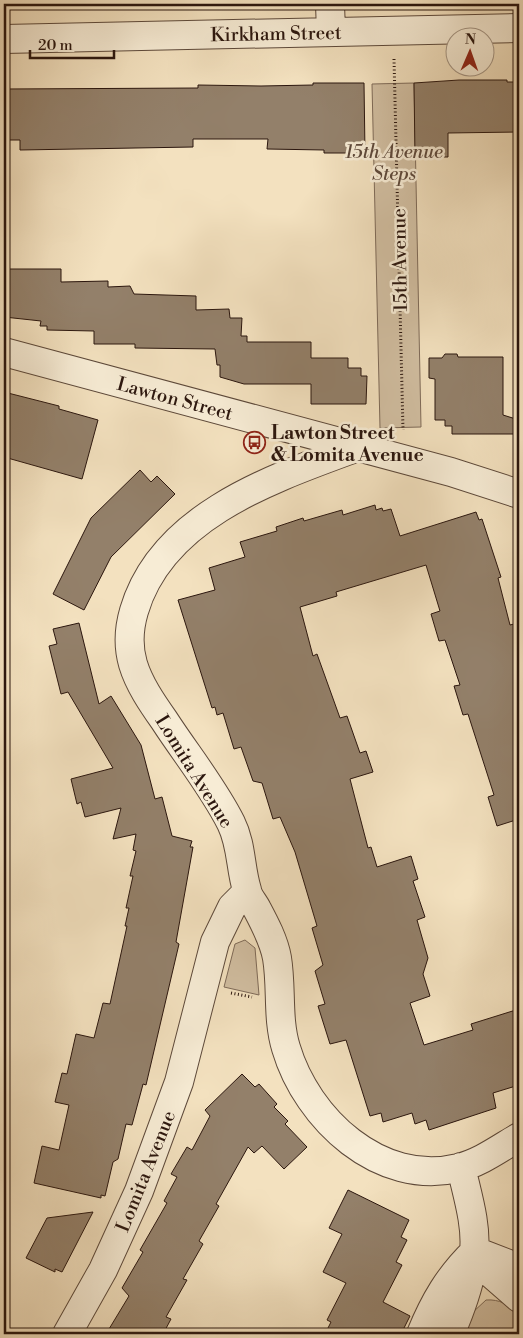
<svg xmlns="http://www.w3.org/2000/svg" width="523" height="1338" viewBox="0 0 523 1338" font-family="'Libre Bodoni',serif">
  <rect width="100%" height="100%" fill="#f3e1bf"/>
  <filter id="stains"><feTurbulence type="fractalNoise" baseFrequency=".004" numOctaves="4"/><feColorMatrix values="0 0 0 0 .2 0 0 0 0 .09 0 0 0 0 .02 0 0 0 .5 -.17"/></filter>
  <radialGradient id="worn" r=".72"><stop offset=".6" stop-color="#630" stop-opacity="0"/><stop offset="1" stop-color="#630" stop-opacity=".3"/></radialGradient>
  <path fill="#d1bea1" stroke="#7e6a58" d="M414,83L421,427L380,428L372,84Z
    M245,940L255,948L259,995L224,987L235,944Z
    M486,1300C500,1299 508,1305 519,1312V1334H463L472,1313Z"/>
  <path fill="#93806a" stroke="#2b160e" d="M459,80H507V82H519V132L448,133V157H415L414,83Z
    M313,83H364L365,153H324V150L267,149L268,139H193V147L20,150V140H4V89L198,88V85L261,86L313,85Z
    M4,269H61V282L108,281V287L130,286L134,294L196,296V310L229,309L230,318H242L241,336H247V342H311V358H348V368H361V376H367L366,404H311V384H244L220,377V365H217L215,349L135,348V344H94V331L47,330V326H40L41,321L4,317Z
    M445,354H457L458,357H503V415L519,420V434H452V426H445V420H435V379L429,378V358H442Z
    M4,392L59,406V409L98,420L82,479L4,457Z
    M140,470L151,482L157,476L175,494L111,557L84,610L53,594L91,518Z
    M375,505L376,510L382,508L383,511L391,509L400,536L476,512L479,520L482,519L501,577L498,578L510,625L514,624L519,641V819L497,826L488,797L494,795L468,714L463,715L454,686L460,685L445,640L439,641L431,614L440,611L426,565L336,592L337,596L300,607L313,656L317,654L340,718L347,716L360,753L366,751L373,772L350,779L368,848L371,847L377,867L411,856L418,879L413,881L425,917L417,920L428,958L423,974L430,996L410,1003L424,1045L473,1030L471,1024L519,1009V1085L493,1093L496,1108L429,1130L426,1120L415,1124L412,1113L383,1122L381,1113L370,1116L346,1040L330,1044L318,1006L325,1004L315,971L323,965L312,928L317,926L295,852L280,817L273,819L262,783L253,781L241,747L234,749L223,713L217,715L215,707L212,708L178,600L215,590L209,568L245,557L240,542L277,531L276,527L303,518L304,521L342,510L343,515Z
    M79,623L99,704L111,696L141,745L155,799L162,797L172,836L192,841L190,847H193L176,942L179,944L146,1085L143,1084L142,1088L132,1125L126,1124L118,1159L113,1162L105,1196L101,1195V1198L34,1183L42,1146L59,1150L69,1105L55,1102L62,1073L67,1074L76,1034L94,1038L103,1003L110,1004L127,926H125L129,908H126L133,876H130L136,851L133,850L136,834L113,839L121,808L85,817L81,802L77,804L71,779L113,768L68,692L61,694L49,646L57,644L53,629Z
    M242,1074L255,1087L259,1084L277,1104L274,1107L288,1121L285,1124L307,1147L284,1169L262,1146L254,1153L248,1147L216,1204L219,1206L199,1241L203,1244L183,1279L187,1280L166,1317L171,1319L163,1334H106L129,1296L122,1288L143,1252L140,1250L167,1203L164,1201L177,1177L171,1174L187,1147L192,1150L210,1116L205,1110Z
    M348,1190L409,1220L401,1237L407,1240L396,1262L402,1265L383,1302L410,1316L401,1334H325L331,1322L327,1320L346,1283L323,1272L342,1234L329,1228Z
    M93,1212L62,1272L55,1269V1272L26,1258L47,1218Z"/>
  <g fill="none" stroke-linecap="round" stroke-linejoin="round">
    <defs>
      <path id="minor" d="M330,4L331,32
        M4,39L519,28
        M4,352L451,472L519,494
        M358,447C274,478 162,515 134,611C129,628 128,647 133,664C139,684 152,703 164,720C186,754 213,787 231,823C242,845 240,868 247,890C248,897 254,903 257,909C265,924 274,941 277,958C282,988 277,1019 286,1048C307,1119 380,1187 458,1168C480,1163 500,1148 519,1137
        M475,1251L488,1271L519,1298
        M475,1251L519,1268
        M67,1334L103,1270L139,1191L179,1082L215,942L232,907L247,892
        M421,1334C434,1302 449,1276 475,1251
        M450,1334C461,1309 472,1280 474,1252C477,1225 467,1194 461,1167"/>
    </defs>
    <use href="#minor" stroke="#5d493a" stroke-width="30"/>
    <path stroke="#2b160e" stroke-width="3" stroke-dasharray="1 2.5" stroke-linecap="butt" d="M394,59L403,430
      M231,993L252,997"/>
    <use href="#minor" stroke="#f7ecd5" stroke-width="28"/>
  </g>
  <defs>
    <symbol id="bus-ring" viewBox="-11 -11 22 22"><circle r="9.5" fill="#f7ecd5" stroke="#8f2418" stroke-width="1.5"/><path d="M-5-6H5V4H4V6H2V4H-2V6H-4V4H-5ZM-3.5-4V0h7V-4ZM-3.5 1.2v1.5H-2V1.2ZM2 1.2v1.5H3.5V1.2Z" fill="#8f2418"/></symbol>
  </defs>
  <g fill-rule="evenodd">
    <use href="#bus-ring" x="242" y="430" width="25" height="25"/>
  </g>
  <g text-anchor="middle" stroke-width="5" stroke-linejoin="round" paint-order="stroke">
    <g font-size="19" fill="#2b160e" stroke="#f7ecd5">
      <text transform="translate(276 33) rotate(-1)" y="7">Kirkham Street</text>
      <text transform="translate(399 260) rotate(-91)" y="7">15th Avenue</text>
      <text transform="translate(175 398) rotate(15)" y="7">Lawton Street</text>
      <text transform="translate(195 771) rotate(58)" y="7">Lomita Avenue</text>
      <text transform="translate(145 1171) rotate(-68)" y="7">Lomita Avenue</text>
    </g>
    <g font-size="19" font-style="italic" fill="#5d483a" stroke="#f7ecd5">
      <text x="394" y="158">15th Avenue<tspan x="394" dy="22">Steps</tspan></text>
    </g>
    <g font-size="19" font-weight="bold" fill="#2b160e" stroke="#f7ecd5" text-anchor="start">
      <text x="271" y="439">Lawton Street<tspan x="271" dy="22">&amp; Lomita Avenue</tspan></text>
    </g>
  </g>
  <rect width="523" height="1338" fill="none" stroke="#f3e1bf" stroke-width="20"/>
  <rect x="5" y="5" width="513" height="1328" fill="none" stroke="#2b160e" stroke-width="2.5"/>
  <rect x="10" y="10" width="503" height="1318" fill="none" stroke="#2b160e"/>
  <g transform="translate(470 52) rotate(2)"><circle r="24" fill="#f7ecd5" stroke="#a59685"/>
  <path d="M0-4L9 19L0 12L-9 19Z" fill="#8f2418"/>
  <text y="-8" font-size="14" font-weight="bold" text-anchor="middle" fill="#2b160e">N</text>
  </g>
  <path d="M30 50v8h84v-8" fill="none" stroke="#2b160e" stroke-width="2.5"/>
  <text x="38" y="50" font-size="15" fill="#2b160e" stroke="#f7ecd5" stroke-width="4" paint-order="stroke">20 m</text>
  <rect width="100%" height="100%" filter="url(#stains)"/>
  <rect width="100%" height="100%" fill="url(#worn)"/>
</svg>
